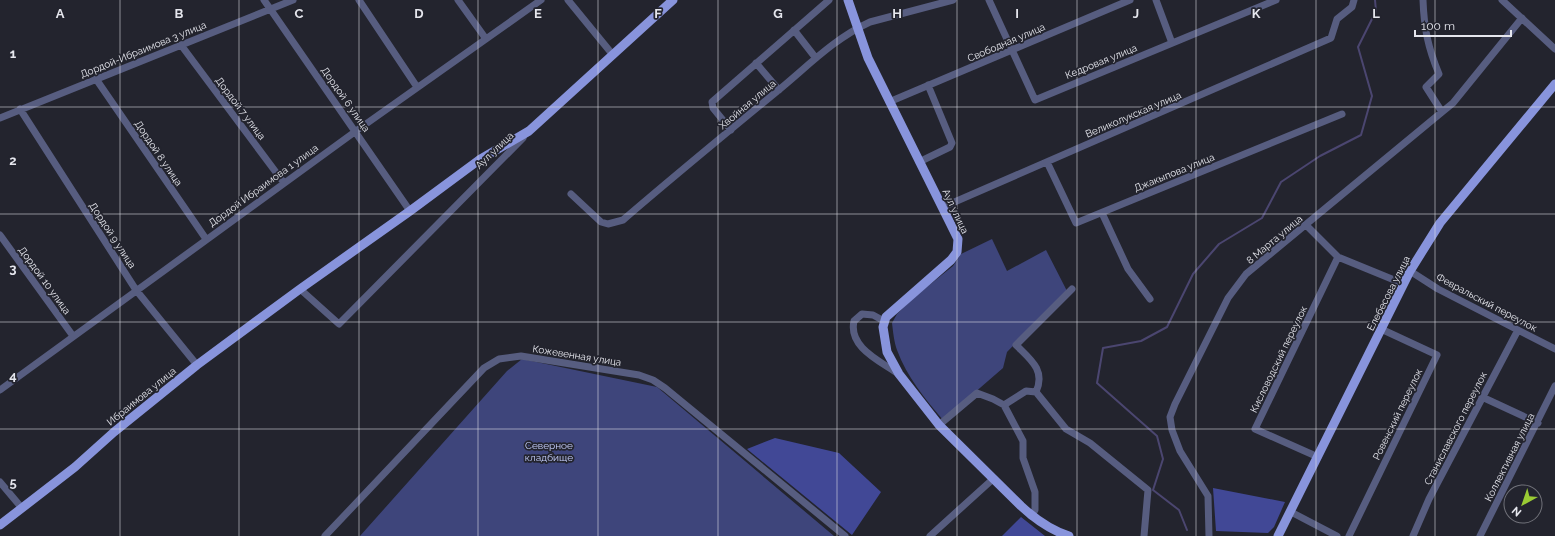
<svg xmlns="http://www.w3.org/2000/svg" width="1555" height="536" viewBox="0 0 1555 536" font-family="Raleway,sans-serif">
  <rect width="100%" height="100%" fill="#23242e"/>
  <path fill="#3e457b" d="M992,239L1007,271L1046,250L1067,291L1007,352L1003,368L943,420C925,399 907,377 897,350C894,342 893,331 892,323L897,314L912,299L953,266L961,254Z
    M522,359L657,387L834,536H360L507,371Z"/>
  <path fill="#414896" d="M775,438L839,453L881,492L852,535L747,449Z
    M1213,488L1285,502L1274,527L1268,533L1216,531Z
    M1021,517L1045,536H1002Z"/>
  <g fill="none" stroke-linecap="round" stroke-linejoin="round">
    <path stroke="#4b4670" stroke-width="2" d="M1187,530L1179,510L1153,490L1163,459L1157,436L1097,383L1103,348L1141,341L1167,327L1193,274L1219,244L1262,218L1281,182L1320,156L1361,135L1372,96L1358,47L1376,11L1375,0"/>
    <path stroke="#575d80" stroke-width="7" d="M264,0L410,211
      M359,0L417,87
      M458,0L486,39
      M568,0L613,55
      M989,0L1035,100L1276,0
      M1156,0L1172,43
      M1502,0L1555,49
      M794,30L815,57
      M181,45L284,183
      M756,63L779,90
      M96,79L206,239
      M889,102L1130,0
      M20,109L136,290L197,365
      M1442,112L1453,103L1522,18
      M0,118L293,0
      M731,130L713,108L712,102L829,0
      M919,162L950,147L952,143L928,85
      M1047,162L1076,223L1342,114
      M571,194L601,222L608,224L623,220C673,177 724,135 775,93C806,68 833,39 870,22L953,0
      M943,207L1331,38L1337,19L1352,7L1354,0
      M1102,213L1128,269L1150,299
      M1306,225L1338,257L1404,284
      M0,235L73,336
      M1410,271L1438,289L1555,349
      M300,289L339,324L523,138
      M884,321L873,315L862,314L854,321C848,347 880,361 897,373
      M0,390L356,131L541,0
      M1036,392C1046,370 1030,359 1016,345L1072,289
      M1482,397L1538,423
      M1004,405L1023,441V458L1035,492V510L1031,516
      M939,425L977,393L993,399L1004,405L1026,391L1036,392L1066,429L1090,443L1148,490L1144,536
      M1318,457L1255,429L1338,257
      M0,482L21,507
      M1291,512L1337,536
      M325,536L484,368L499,359L521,356L639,375L653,380L665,388L845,536
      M930,536L993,479
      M1209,536L1208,496L1180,451L1172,430L1170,417L1175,404L1228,298L1246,274L1442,112L1426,87L1439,74C1428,48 1424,28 1423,0
      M1349,536L1437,355L1381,329
      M1413,536L1429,499L1518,330
      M1480,536L1555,386"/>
    <path stroke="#8894dc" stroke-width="9" d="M848,0L868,58L958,239L957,252L951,260L886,317L883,327L887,352L899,374L939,425L1021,506C1035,519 1050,530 1069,536
      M0,525L75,467L114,432L197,365L300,289L410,211L479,160L529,131L673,0
      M1278,536L1410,271L1440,223L1555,84"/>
  </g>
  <path fill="none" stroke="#e5e6ed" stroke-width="1" stroke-opacity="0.55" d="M120,0V536M239,0V536M359,0V536M478,0V536M598,0V536M718,0V536M837,0V536M957,0V536M1077,0V536M1196,0V536M1316,0V536M1435,0V536M0,107H1555M0,214H1555M0,322H1555M0,429H1555"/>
  <g text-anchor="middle" stroke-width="3.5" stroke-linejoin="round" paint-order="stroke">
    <g font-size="10" fill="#e5e6ed" stroke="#23242e">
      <text transform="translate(1006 42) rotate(-23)" y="4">Свободная улица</text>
      <text transform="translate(143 49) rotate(-22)" y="4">Дордой-Ибраимова 3 улица</text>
      <text transform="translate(1101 61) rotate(-22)" y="4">Кедровая улица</text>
      <text transform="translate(346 99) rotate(55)" y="4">Дордой 6 улица</text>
      <text transform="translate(747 104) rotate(-40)" y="4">Хвойная улица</text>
      <text transform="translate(241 108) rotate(53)" y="4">Дордой 7 улица</text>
      <text transform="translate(1133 114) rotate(-23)" y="4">Великолукская улица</text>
      <text transform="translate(494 150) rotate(-44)" y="4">Аул улица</text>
      <text transform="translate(159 153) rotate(56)" y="4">Дордой 8 улица</text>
      <text transform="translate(1174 172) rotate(-22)" y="4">Джакыпова улица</text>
      <text transform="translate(263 185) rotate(-36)" y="4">Дордой Ибраимова 1 улица</text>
      <text transform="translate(956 211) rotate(65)" y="4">Аул улица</text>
      <text transform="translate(113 235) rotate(57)" y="4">Дордой 9 улица</text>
      <text transform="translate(1274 239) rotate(-40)" y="4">8 Марта улица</text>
      <text transform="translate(45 280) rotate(54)" y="4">Дордой 10 улица</text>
      <text transform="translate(1388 293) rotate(-63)" y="4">Елебесова улица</text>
      <text transform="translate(1487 302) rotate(28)" y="4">Февральский переулок</text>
      <text transform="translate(577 355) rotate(9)" y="4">Кожевенная улица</text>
      <text transform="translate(1278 359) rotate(-64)" y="4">Кисловодский переулок</text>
      <text transform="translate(141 396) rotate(-39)" y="4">Ибраимова улица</text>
      <text transform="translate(1397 414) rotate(-64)" y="4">Ровенский переулок</text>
      <text transform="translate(1455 428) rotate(-63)" y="4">Станиславского переулок</text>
      <text transform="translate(1509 457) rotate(-63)" y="4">Коллективная улица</text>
    </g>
    <g font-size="10" fill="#c8d1fe" stroke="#23242e">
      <text x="549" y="449">Северное<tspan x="549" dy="12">кладбище</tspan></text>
    </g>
  </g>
  <g font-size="13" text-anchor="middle" font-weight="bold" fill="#e5e6ed" stroke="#23242e" stroke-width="3.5" stroke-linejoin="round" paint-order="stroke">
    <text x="60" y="18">A</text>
    <text x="179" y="18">B</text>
    <text x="299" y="18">C</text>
    <text x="419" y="18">D</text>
    <text x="538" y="18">E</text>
    <text x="658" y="18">F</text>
    <text x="778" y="18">G</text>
    <text x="897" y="18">H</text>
    <text x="1017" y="18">I</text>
    <text x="1136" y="18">J</text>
    <text x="1256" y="18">K</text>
    <text x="1376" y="18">L</text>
    <text x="13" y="58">1</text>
    <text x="13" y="165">2</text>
    <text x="13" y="273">3</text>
    <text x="13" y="380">4</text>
    <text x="13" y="487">5</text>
  </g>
  <g transform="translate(1523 504) rotate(220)"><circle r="19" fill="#23242e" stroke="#71727a"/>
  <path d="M0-3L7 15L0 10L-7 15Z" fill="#9acb34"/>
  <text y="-6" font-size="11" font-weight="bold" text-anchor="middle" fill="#e5e6ed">N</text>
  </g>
  <path d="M1415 30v6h96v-6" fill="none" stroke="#e5e6ed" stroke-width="2"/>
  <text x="1421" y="30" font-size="12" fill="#e5e6ed" stroke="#23242e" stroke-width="3" paint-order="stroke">100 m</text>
</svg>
